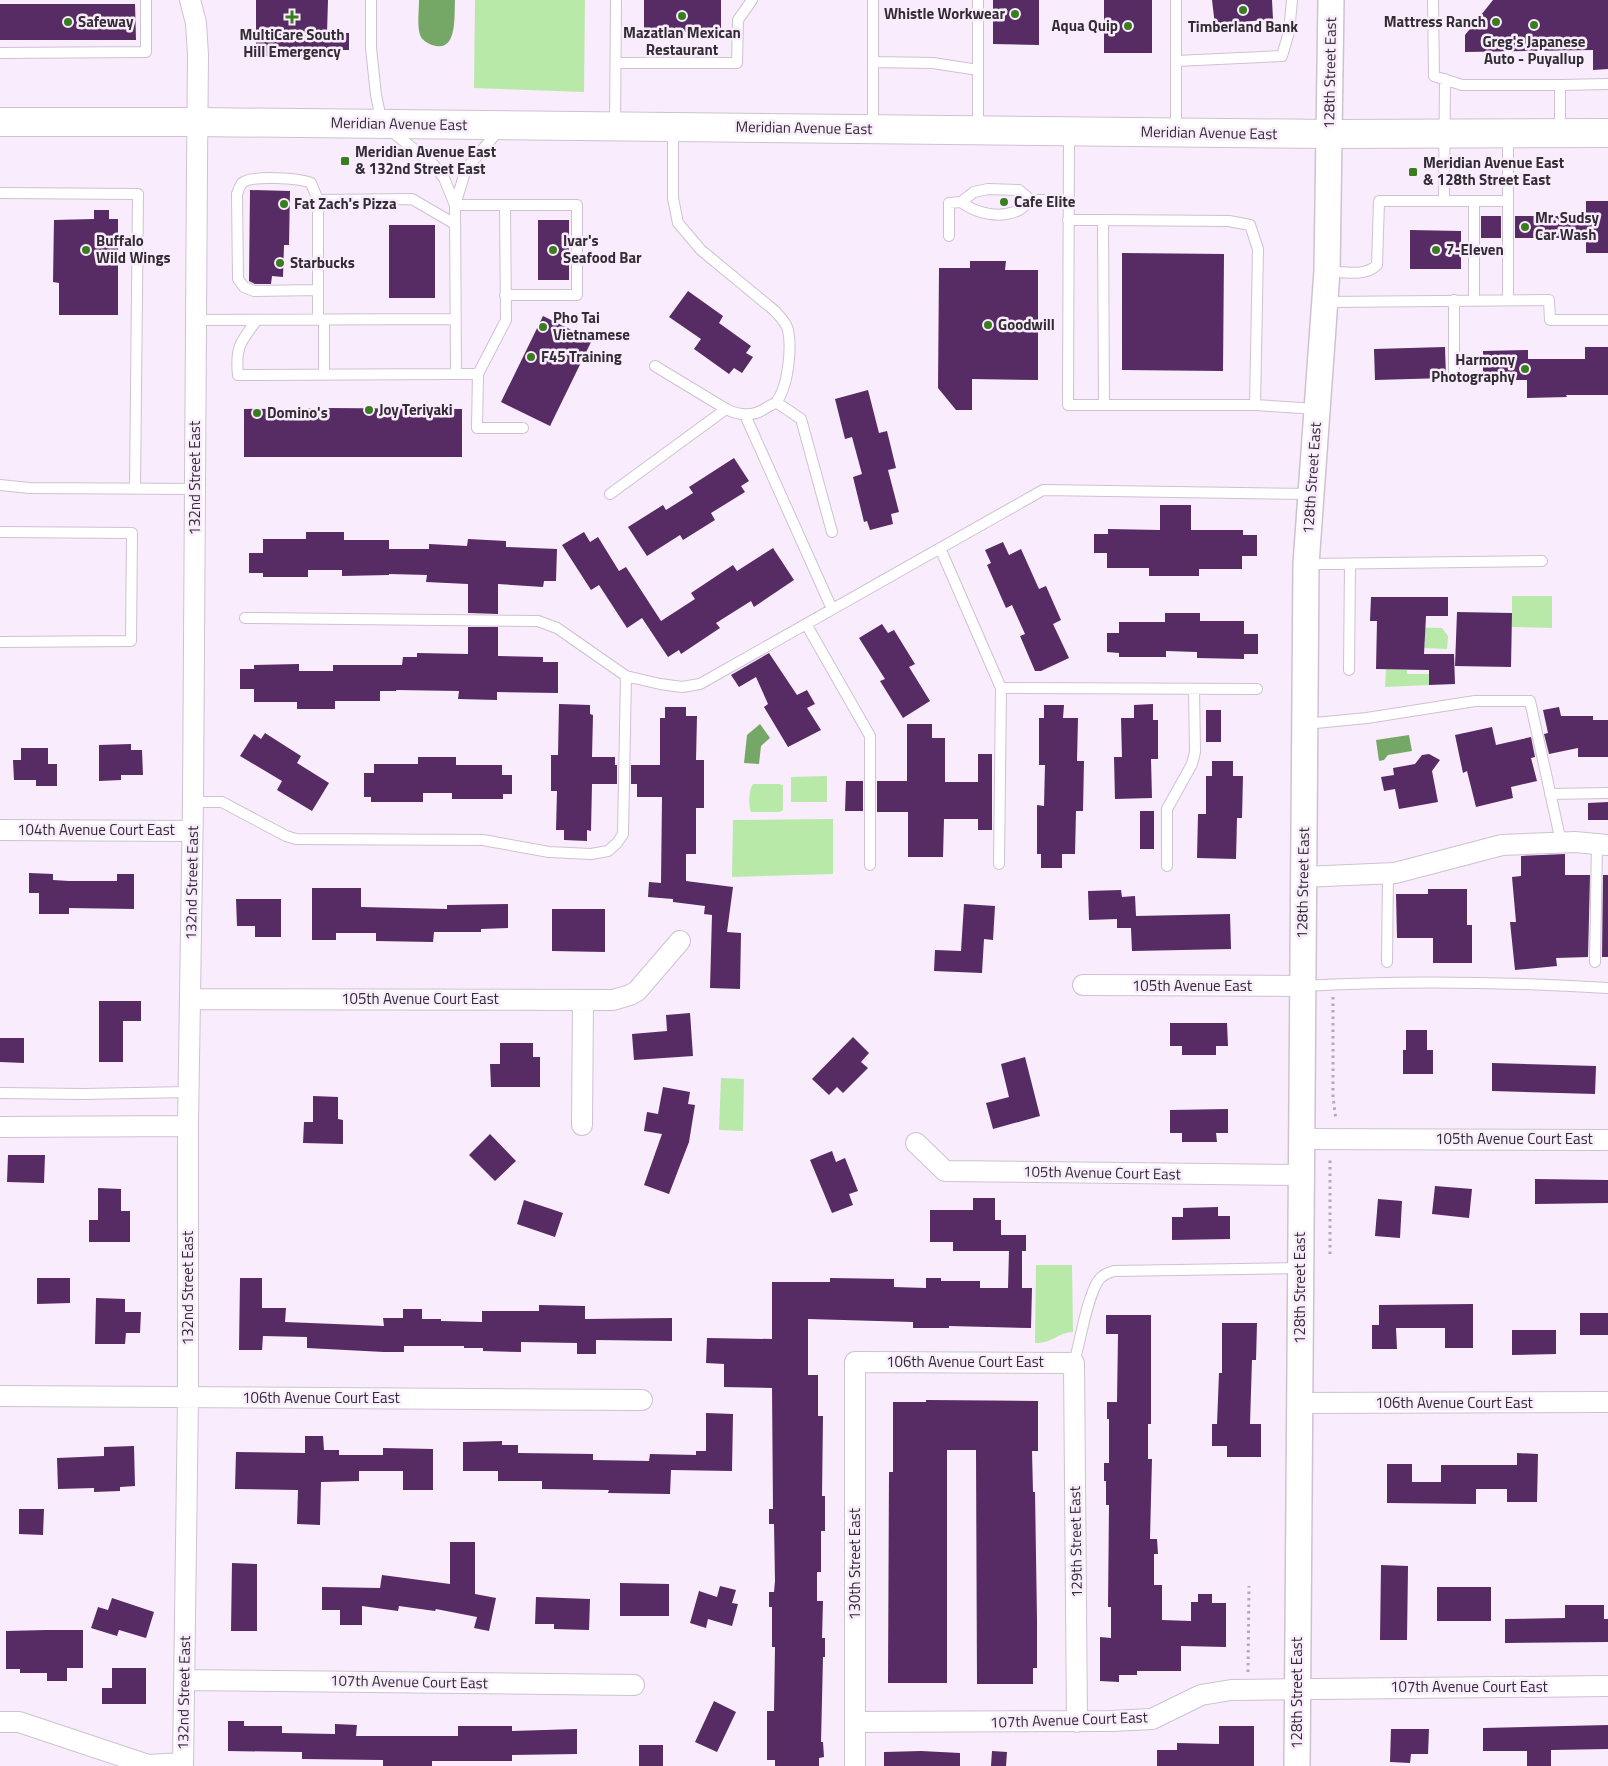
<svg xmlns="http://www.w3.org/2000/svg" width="1608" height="1766" viewBox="0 0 1608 1766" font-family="'Titillium Web',sans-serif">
  <rect width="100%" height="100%" fill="#f9ecfc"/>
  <path fill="#b8e9a8" d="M475,0H585L584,92L474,88Z
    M1512,596H1552V628L1512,627Z
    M1401,627L1442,628L1448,636L1447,649L1424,648L1425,641Z
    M1386,669L1407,670V674H1429V685L1385,687Z
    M827,776V802H791V777Z
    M753,784H779L783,785V810L779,812H751C748,805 749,790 753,784Z
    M833,819V874L732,877L733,820Z
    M721,1078L744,1079L743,1131L719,1130Z
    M1036,1265H1072L1073,1332C1056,1333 1054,1343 1035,1343Z"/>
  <path fill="#75a766" d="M419,0H455C454,16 458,54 432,45C427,43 422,40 420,35C417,25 419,11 419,0Z
    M760,724L770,738L761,746L759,764L744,763L747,735Z
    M1409,735L1412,751L1388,755L1384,760L1379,761L1376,740Z"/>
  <path fill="#572b63" d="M256,0H328L327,33H349V50H327V57L256,56Z
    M644,0H721V32H644Z
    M993,0H1039V45L993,44Z
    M1104,0H1152V53H1104Z
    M1212,0H1272L1273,19L1215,25Z
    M1493,0H1608V69L1593,70V50L1465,52V35Z
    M0,4H135L136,40H0Z
    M250,190L290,191L289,245H284L283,277L272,276L271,284H255L249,281Z
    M1586,201H1608V253H1586V238H1515V216H1586Z
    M94,210H109V219H118V315H59V283L53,282L54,220L94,219Z
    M1481,216H1501V238H1481Z
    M538,220H569V280H538Z
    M389,225H435V298H389Z
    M1410,230L1461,231V269H1410Z
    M1122,253L1224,254L1223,371L1122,370Z
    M970,261H1006L1005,270H1038V380L972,379V410H956L938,388L939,268H970Z
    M688,291L723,316L719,323L751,346L746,353L753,357L742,373L734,368L729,374L694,349L701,339L669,317Z
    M543,316L592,340L550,426L501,402Z
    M1445,347L1446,378L1375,380L1374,349Z
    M1585,347H1608V395H1566L1567,397L1527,398V380H1483V351L1528,350V359H1585Z
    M868,390L879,433L887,431L896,468L888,470L899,512L891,514L893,524L870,530L867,521L864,522L853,477L862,474L852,437L845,439L835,399Z
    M328,408L462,409V457H244V409Z
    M734,458L749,481L741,486L745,492L711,513L715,520L683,540L680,535L647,556L628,527L663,505L666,510L693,493L689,487Z
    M1160,505H1191V530H1243V535H1257V556H1242V569H1199V576H1149V568H1107V553H1094V534H1108V529L1160,530Z
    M306,532H344V540H389V549H429V544L467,546L468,539L506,541V547L557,549L556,581H544L543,587L498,584V614L468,613V584L426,582L427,575L389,574V575L342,576V570H308V577H263V573H249V553H263V539H306Z
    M584,532L590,542L598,537L619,571L626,567L661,621L695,599L691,593L733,565L737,571L773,548L794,580L754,607L751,601L716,623L720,628L681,654L679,650L668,657L642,618L627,628L599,585L591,590L562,545Z
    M1003,542L1009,555L1021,549L1039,589L1046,586L1061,620L1053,624L1069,658L1041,671H1035L1020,636L1025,634L1012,605L1006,608L987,565L991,563L985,550Z
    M1371,597H1448V616H1426L1424,654H1454L1455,684L1429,685V670L1376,669L1377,621H1370Z
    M1457,612L1512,613L1511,667L1455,666Z
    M1165,613H1200V621H1244V634H1258V654H1244V659L1197,658V652L1166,651V657H1119V653L1107,652V633H1119V622H1165Z
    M882,624L888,633L894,630L915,664L909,667L930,701L903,718L880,681L885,679L859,638Z
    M468,627H498V656L543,657V662H558V693L497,692V700L458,699L459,691L396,690V691H380V701H335V709H297V702H254V689H240V669H254V665L299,664V671H333V665H402L403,657H417V653L468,654Z
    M769,653L797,695L807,690L815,704L807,708L821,730L788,747L764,707L768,704L756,677L739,687L731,675Z
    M559,704L590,705V714L593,715L592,757H615V765H617V784H592L591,831L587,830V841L564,840V830H556L557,791H551V755H558Z
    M1153,704V720H1158V759H1151L1152,798L1115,799L1114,757H1122L1121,718H1134V705Z
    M1044,705H1064L1063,718H1078L1077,761H1084L1083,811H1076L1075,854H1062V868H1041V854H1037V805L1044,806L1045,765H1039V718H1044Z
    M665,707H686V716H697L696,760H704V808H696V854H686V881L733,887L727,932L741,933L740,989L710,988L712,915L704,914L705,906L673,902V899L648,897L649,882L661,883L662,797H637V784H631V765H660V718H665Z
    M1559,707L1561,716H1593V720H1608V757H1578V748L1549,754L1544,734L1548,733L1543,710Z
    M1206,710H1221V742H1206Z
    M907,724H932V738H945V782H978V754H992V830H978V819H944L943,857H908V812H877V781H907Z
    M1492,727L1496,745L1531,737L1535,757L1531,758L1537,781L1511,787L1513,798L1476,807L1467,771L1463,773L1455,735Z
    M265,733L301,756L297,763L329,783L312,811L277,790L282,781L240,756L254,734L261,739Z
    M131,744V750H142L143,775H121V780L99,781V745Z
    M21,748H48V764H57V786H36V780H14L13,760H21Z
    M1429,754L1440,760L1432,771L1438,802L1399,809L1395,789L1384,791L1381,777L1394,775L1393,768L1415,764L1422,755Z
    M418,757H456V765H502V775H512V794H503V799H452V793H423V802H371V797H364V773H374V764H418Z
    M1212,761H1233V776H1243L1242,818H1237L1236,859L1197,858L1198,814H1206V776H1212Z
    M846,781H863V811H845Z
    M1608,802V820H1588V803Z
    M1140,811H1154V849H1140Z
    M1565,854V875H1590L1588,957L1556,958L1557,966L1515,970L1510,922H1516L1512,877L1521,876V856Z
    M29,873L53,874V880L69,881H117V874H134V909L69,908V914H39V893H29Z
    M1603,875H1608V957H1602Z
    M312,888H361V907L447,909V905L508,904V928L481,929V932H434L433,942L376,941V933H336V940H312Z
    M1428,889H1467V925H1472V963H1433V938H1397L1396,894H1428Z
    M1121,890L1122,897L1135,896L1136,916L1230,914L1231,949L1132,951L1131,928H1117V919L1089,920L1088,891Z
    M236,899H281V937H255V926H237Z
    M964,904L995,906L993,940L984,939L982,973L934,971L935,950L961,951Z
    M552,909H605V952L552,951Z
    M99,1001H141V1021H123V1062H99Z
    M690,1013L693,1056L634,1060L632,1034L667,1031L666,1015Z
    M1170,1023H1227L1228,1046H1216V1055H1182V1046H1170Z
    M1406,1030H1427V1050H1433V1074H1403V1050H1406Z
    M853,1037L869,1053L861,1062L868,1068L843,1093L837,1087L829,1095L812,1079Z
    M0,1038H24V1063L0,1062Z
    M500,1043H533V1057H540V1087H491L490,1064H500Z
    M1025,1057L1040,1116L993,1129L986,1103L1009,1097L1001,1064Z
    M1492,1063L1596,1066L1595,1094L1492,1091Z
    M663,1087L690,1092L688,1104L695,1105L689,1142L669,1194L644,1185L662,1134L644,1131L647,1112L658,1114Z
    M313,1096L338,1097V1119L343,1120V1144L303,1143L304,1122H313Z
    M1228,1109V1133H1216L1217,1142H1182V1133H1170V1110Z
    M490,1134L516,1161L495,1181L469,1155Z
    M832,1151L836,1162L845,1158L858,1191L849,1194L853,1205L832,1213L810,1160Z
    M8,1155H45L44,1183L7,1182Z
    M1535,1179L1608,1180V1203L1535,1204Z
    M1435,1186L1472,1189L1469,1218L1432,1214Z
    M98,1188L121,1189V1211H130V1242H89V1220H98Z
    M973,1198H995V1220H1001V1235H1026V1251H1022V1288H1032L1031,1328L949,1326V1328H913V1322L808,1319V1375H818V1416H823L822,1496H825V1531H821V1572H817V1601H823L822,1638H825V1657H823L821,1742H823L824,1757L819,1758V1766H775V1760H767V1711H774L775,1647H772V1607H769V1592H774L775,1581L774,1524H769V1509H773L772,1388L724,1387V1364L706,1363L707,1338L772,1339V1282H830V1278L894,1279V1287L926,1288V1278H941V1281H980V1288H1008L1009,1251H953V1242H930V1210H973Z
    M1378,1199L1402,1201L1400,1238L1375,1236Z
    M524,1200L563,1213L555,1237L517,1224Z
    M1218,1207V1216H1230V1239L1172,1240V1217H1183V1208Z
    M37,1278H70V1303L37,1304Z
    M240,1278H262V1308H286L285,1322L384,1326L383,1318H403V1309H422V1319H441V1321L482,1322V1311H539V1305L585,1306V1319L672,1318V1341L596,1340V1354H577V1343L521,1342V1352L483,1351V1348H464V1346H404V1352H384L307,1348V1337L263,1336L262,1350H239Z
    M96,1298L125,1299V1312H141L140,1333H126L125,1344H95Z
    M1473,1304V1348H1445V1328H1396L1397,1349H1372V1325H1379V1305Z
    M1580,1313H1608V1335H1580Z
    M1106,1315H1151V1424H1148V1459H1152L1150,1539H1157L1158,1554H1154V1585H1162V1620L1191,1621V1602H1198V1594H1212V1603H1226V1647L1181,1646V1671H1137V1675H1119V1682L1100,1681V1637L1111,1638V1607H1108L1109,1505H1106V1481H1104V1463H1109V1419H1107V1402H1117L1118,1334H1106Z
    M1222,1323H1257L1256,1360H1252L1250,1424H1261V1457H1227V1446H1212V1424H1217L1219,1373H1222Z
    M1512,1330H1556V1354L1512,1355Z
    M926,1400L1038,1401V1451H1032L1033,1492H1035L1037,1620V1668H1033V1684H977L976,1450H947V1683H888L889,1472H893V1402H926Z
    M706,1413L733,1414L732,1471L671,1470L670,1494L608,1493L609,1490L542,1489V1481H498V1471H463V1442L502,1441V1445H518V1453L593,1454V1460L649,1461L650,1454L696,1455V1451H706Z
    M305,1436H323L324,1450H339V1455H383V1448L433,1449V1490H403V1471H359V1481L321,1482L320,1525L297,1524L298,1490L235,1489L236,1452L305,1453Z
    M134,1446L135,1486L120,1487V1491L94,1492V1488L58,1489L57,1458L104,1456V1447Z
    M1517,1453L1538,1454L1537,1502H1507V1489H1476V1504L1387,1503V1464H1412V1482H1441V1465H1517Z
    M19,1509H44L43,1535L19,1534Z
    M450,1542H475V1594L496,1598L489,1631L474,1628L477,1617L436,1609L435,1611L399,1606L398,1611L362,1606V1625H340V1610H322V1587L380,1588L382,1575L450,1584Z
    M232,1563L257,1564V1631H231Z
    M1381,1565L1408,1566L1407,1640H1380Z
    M620,1583L669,1584V1616H620Z
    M720,1586L736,1590L732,1603L738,1604L732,1626L708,1619L706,1628L690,1623L699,1591L717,1597Z
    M1437,1587H1491V1621H1437Z
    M536,1597L590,1599L589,1630L554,1629V1624H535Z
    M112,1598L154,1612L146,1638L119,1630L117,1636L91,1628L98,1607L108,1610Z
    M1565,1605H1604V1619H1608V1642L1505,1643V1619L1565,1618Z
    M46,1630H83V1668H67V1681H47V1673H20V1669H6V1631Z
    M112,1668H146V1704H102V1688H112Z
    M714,1701L736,1712L717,1752L695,1742Z
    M228,1721H244V1726H282V1733L335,1734V1724L357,1725L356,1736H458V1726H512V1731L577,1729V1754L512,1755V1761H432V1766H383V1760L302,1759V1752L228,1751Z
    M1608,1725V1749L1551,1750V1766H1527V1751H1483V1728Z
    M1219,1726H1254V1766H1157V1750H1177V1743L1219,1744Z
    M1391,1729H1429L1428,1754H1411L1410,1763L1390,1762Z
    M639,1745H663V1766H639Z
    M921,1751L960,1753V1766H884V1752Z
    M992,1751L1007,1752L1006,1766H991Z"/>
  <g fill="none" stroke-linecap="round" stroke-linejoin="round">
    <defs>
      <path id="service" d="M371,0V48L376,95L382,124L433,164L444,178L455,205L466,169L499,130
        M873,0V128
        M1433,0L1434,76L1462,85H1560V133
        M0,53L146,52V0
        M1176,61L1282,56L1289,32L1292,0
        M873,62L933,63L978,70
        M616,63H737L738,20L752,0
        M1560,85L1608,84
        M615,125L616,0
        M978,129V0
        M1176,131V0
        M1508,134V300
        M0,193L138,194L135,488
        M318,200L311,183C300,178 251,175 242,183C240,186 238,191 237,194L238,279L244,287L254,291L318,290
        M1444,201H1508
        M1474,201V300
        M961,202C977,214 1000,219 1019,210C1023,208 1027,203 1031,200
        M1068,220H1103L1104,405H1068L1069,132
        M1103,220L1229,221L1250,225L1258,249L1255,405H1104
        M949,236V203L961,202L974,192L988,189L1019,190L1031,200H1069
        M1327,271C1344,272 1365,277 1377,265L1379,201H1444L1445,79
        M1454,300V377
        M1325,302L1549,300L1550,320H1608
        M196,320L455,319
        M257,320C241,341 235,347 238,375L456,374L455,205H577V295H505
        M318,320V200L412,199L455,224
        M324,320V374
        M655,366L726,409C740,416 753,417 766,408C769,406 774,404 776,402C788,388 792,348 788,330C786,322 780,317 775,311L701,250L678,223L673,198V128
        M456,374H478L506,320L505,205
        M478,374L477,428H523
        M776,402L801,419L832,532
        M1255,405L1317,409
        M745,415L832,609
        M0,485L29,488L195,489
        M610,494L726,409
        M0,532L132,533L131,641L0,642
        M940,548L1001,688L999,864
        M1307,564L1542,561
        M245,618L538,621L557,628L626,676L660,684L682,687L700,684L1043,490L1311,494
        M806,624L870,736V865
        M1349,670L1350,564
        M1001,688L1257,689
        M1305,724L1367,718L1475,701H1530L1561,842
        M1550,794L1608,793
        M193,802H222L286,836L296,839L483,840L549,852L591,854L608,851L617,843L623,834L626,676
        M1167,866V809L1192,764L1195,752L1194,689
        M1387,962L1388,873
        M1595,962L1597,844
        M1303,986C1404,980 1507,982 1608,988
        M0,1093L83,1094L189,1092
        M1074,1363C1080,1342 1087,1298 1098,1281C1102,1275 1107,1273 1114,1271L1300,1268"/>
      <path id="minor" d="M0,830L192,831
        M1303,877L1395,873L1502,845L1575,842L1608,845
        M1083,985L1302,986
        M191,999L613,1000L630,995L637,991L680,941
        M582,1125L583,1000
        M0,1127L188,1126
        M1301,1139L1608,1140
        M916,1143L945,1171L1301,1175
        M0,1396L642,1400
        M1299,1403L1608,1402
        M184,1680L634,1685
        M0,1722H19L148,1765L183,1763
        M855,1722L1111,1721L1152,1719L1201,1695L1231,1690L1608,1686
        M183,1766L188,1397V1126L193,802L197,166L198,55L196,23L190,0
        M855,1766V1362L1074,1363L1077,1722"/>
      <path id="tertiary" d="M1297,1766L1306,564L1327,271L1331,0"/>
      <path id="primary" d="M0,122H197L1329,134L1608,133"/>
    </defs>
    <use href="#service" stroke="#cec2d1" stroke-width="12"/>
    <use href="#minor" stroke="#cec2d1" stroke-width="22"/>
    <use href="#tertiary" stroke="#cec2d1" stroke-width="28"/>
    <use href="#primary" stroke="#cec2d1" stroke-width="30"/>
    <path stroke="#b3a9b5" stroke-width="3" stroke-dasharray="2.5 4" stroke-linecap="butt" d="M1333,997V1097L1336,1120
      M1330,1254V1157
      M1248,1672L1249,1586"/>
    <use href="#service" stroke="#fff" stroke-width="10"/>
    <use href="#minor" stroke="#fff" stroke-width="20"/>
    <use href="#tertiary" stroke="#fff" stroke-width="25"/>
    <use href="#primary" stroke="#fff" stroke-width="28"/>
  </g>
  <g fill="#3a7d1e" stroke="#f9ecfc" stroke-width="2">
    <circle cx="1243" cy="10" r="5"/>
    <circle cx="1015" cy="14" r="5"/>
    <circle cx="682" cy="16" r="5"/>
    <path d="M289.5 9.5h5v5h5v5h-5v5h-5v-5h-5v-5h5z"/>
    <circle cx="68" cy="22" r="5"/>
    <circle cx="1496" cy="22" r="5"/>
    <circle cx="1534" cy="25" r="5"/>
    <circle cx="1128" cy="26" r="5"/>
    <rect x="340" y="156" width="10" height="10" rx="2.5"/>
    <rect x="1408" y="167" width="10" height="10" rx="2.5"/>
    <circle cx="1004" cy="202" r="5"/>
    <circle cx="284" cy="204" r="5"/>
    <circle cx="1525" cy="227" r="5"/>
    <circle cx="86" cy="250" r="5"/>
    <circle cx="553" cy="250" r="5"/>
    <circle cx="1436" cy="250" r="5"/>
    <circle cx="280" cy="263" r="5"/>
    <circle cx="988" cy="325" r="5"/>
    <circle cx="543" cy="327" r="5"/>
    <circle cx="531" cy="357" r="5"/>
    <circle cx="1525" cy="369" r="5"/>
    <circle cx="369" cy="410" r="5"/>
    <circle cx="257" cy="413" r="5"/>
  </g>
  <g text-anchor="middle" stroke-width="5" stroke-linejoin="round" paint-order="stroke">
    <g font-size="15" font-weight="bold" fill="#322d33" stroke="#f9ecfc" text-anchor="start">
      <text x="1005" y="19" text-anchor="end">Whistle Workwear</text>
      <text x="78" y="27">Safeway</text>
      <text x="1486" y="27" text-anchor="end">Mattress Ranch</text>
      <text x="1118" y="31" text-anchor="end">Aqua Quip</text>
      <text x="1243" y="32" text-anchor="middle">Timberland Bank</text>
      <text x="682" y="38" text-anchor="middle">Mazatlan Mexican<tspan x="682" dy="17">Restaurant</tspan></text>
      <text x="292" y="40" text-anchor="middle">MultiCare South<tspan x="292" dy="17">Hill Emergency</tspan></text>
      <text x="1534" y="47" text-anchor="middle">Greg's Japanese<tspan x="1534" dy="17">Auto - Puyallup</tspan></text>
      <text x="355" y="157">Meridian Avenue East<tspan x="355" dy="17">&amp; 132nd Street East</tspan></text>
      <text x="1423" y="168">Meridian Avenue East<tspan x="1423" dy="17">&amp; 128th Street East</tspan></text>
      <text x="1014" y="207">Cafe Elite</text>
      <text x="294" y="209">Fat Zach's Pizza</text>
      <text x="1535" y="223">Mr. Sudsy<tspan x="1535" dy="17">Car Wash</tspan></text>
      <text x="96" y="246">Buffalo<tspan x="96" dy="17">Wild Wings</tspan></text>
      <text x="563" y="246">Ivar's<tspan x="563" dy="17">Seafood Bar</tspan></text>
      <text x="1446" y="255">7-Eleven</text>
      <text x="290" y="268">Starbucks</text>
      <text x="553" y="323">Pho Tai<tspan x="553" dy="17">Vietnamese</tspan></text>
      <text x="998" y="330">Goodwill</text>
      <text x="541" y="362">F45 Training</text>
      <text x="1515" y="365" text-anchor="end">Harmony<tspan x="1515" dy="17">Photography</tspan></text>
      <text x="379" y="415">Joy Teriyaki</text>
      <text x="267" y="418">Domino's</text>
    </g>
    <g font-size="15" fill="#322d33" stroke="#f9ecfc">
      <text transform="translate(1330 73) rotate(-89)" y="5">128th Street East</text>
      <text transform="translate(399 124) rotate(1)" y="5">Meridian Avenue East</text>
      <text transform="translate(804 128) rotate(1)" y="5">Meridian Avenue East</text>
      <text transform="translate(1209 133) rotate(1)" y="5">Meridian Avenue East</text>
      <text transform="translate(195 478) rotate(-90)" y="5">132nd Street East</text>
      <text transform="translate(1312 478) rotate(-86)" y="5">128th Street East</text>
      <text x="96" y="835">104th Avenue Court East</text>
      <text transform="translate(192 883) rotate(-89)" y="5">132nd Street East</text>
      <text transform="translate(1303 883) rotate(-89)" y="5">128th Street East</text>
      <text x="1192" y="991">105th Avenue East</text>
      <text x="420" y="1004">105th Avenue Court East</text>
      <text x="1514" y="1144">105th Avenue Court East</text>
      <text transform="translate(1102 1173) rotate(1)" y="5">105th Avenue Court East</text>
      <text transform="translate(188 1288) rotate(-90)" y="5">132nd Street East</text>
      <text transform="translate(1300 1288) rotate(-90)" y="5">128th Street East</text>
      <text x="965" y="1367">106th Avenue Court East</text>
      <text x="321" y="1403">106th Avenue Court East</text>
      <text x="1454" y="1408">106th Avenue Court East</text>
      <text transform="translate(1076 1542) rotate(-91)" y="5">129th Street East</text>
      <text transform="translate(855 1564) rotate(-90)" y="5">130th Street East</text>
      <text transform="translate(409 1682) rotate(1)" y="5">107th Avenue Court East</text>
      <text x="1469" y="1692">107th Avenue Court East</text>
      <text transform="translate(184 1693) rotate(-89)" y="5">132nd Street East</text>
      <text transform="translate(1297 1693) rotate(-90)" y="5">128th Street East</text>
      <text transform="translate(1069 1720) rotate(-2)" y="5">107th Avenue Court East</text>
    </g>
  </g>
</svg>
